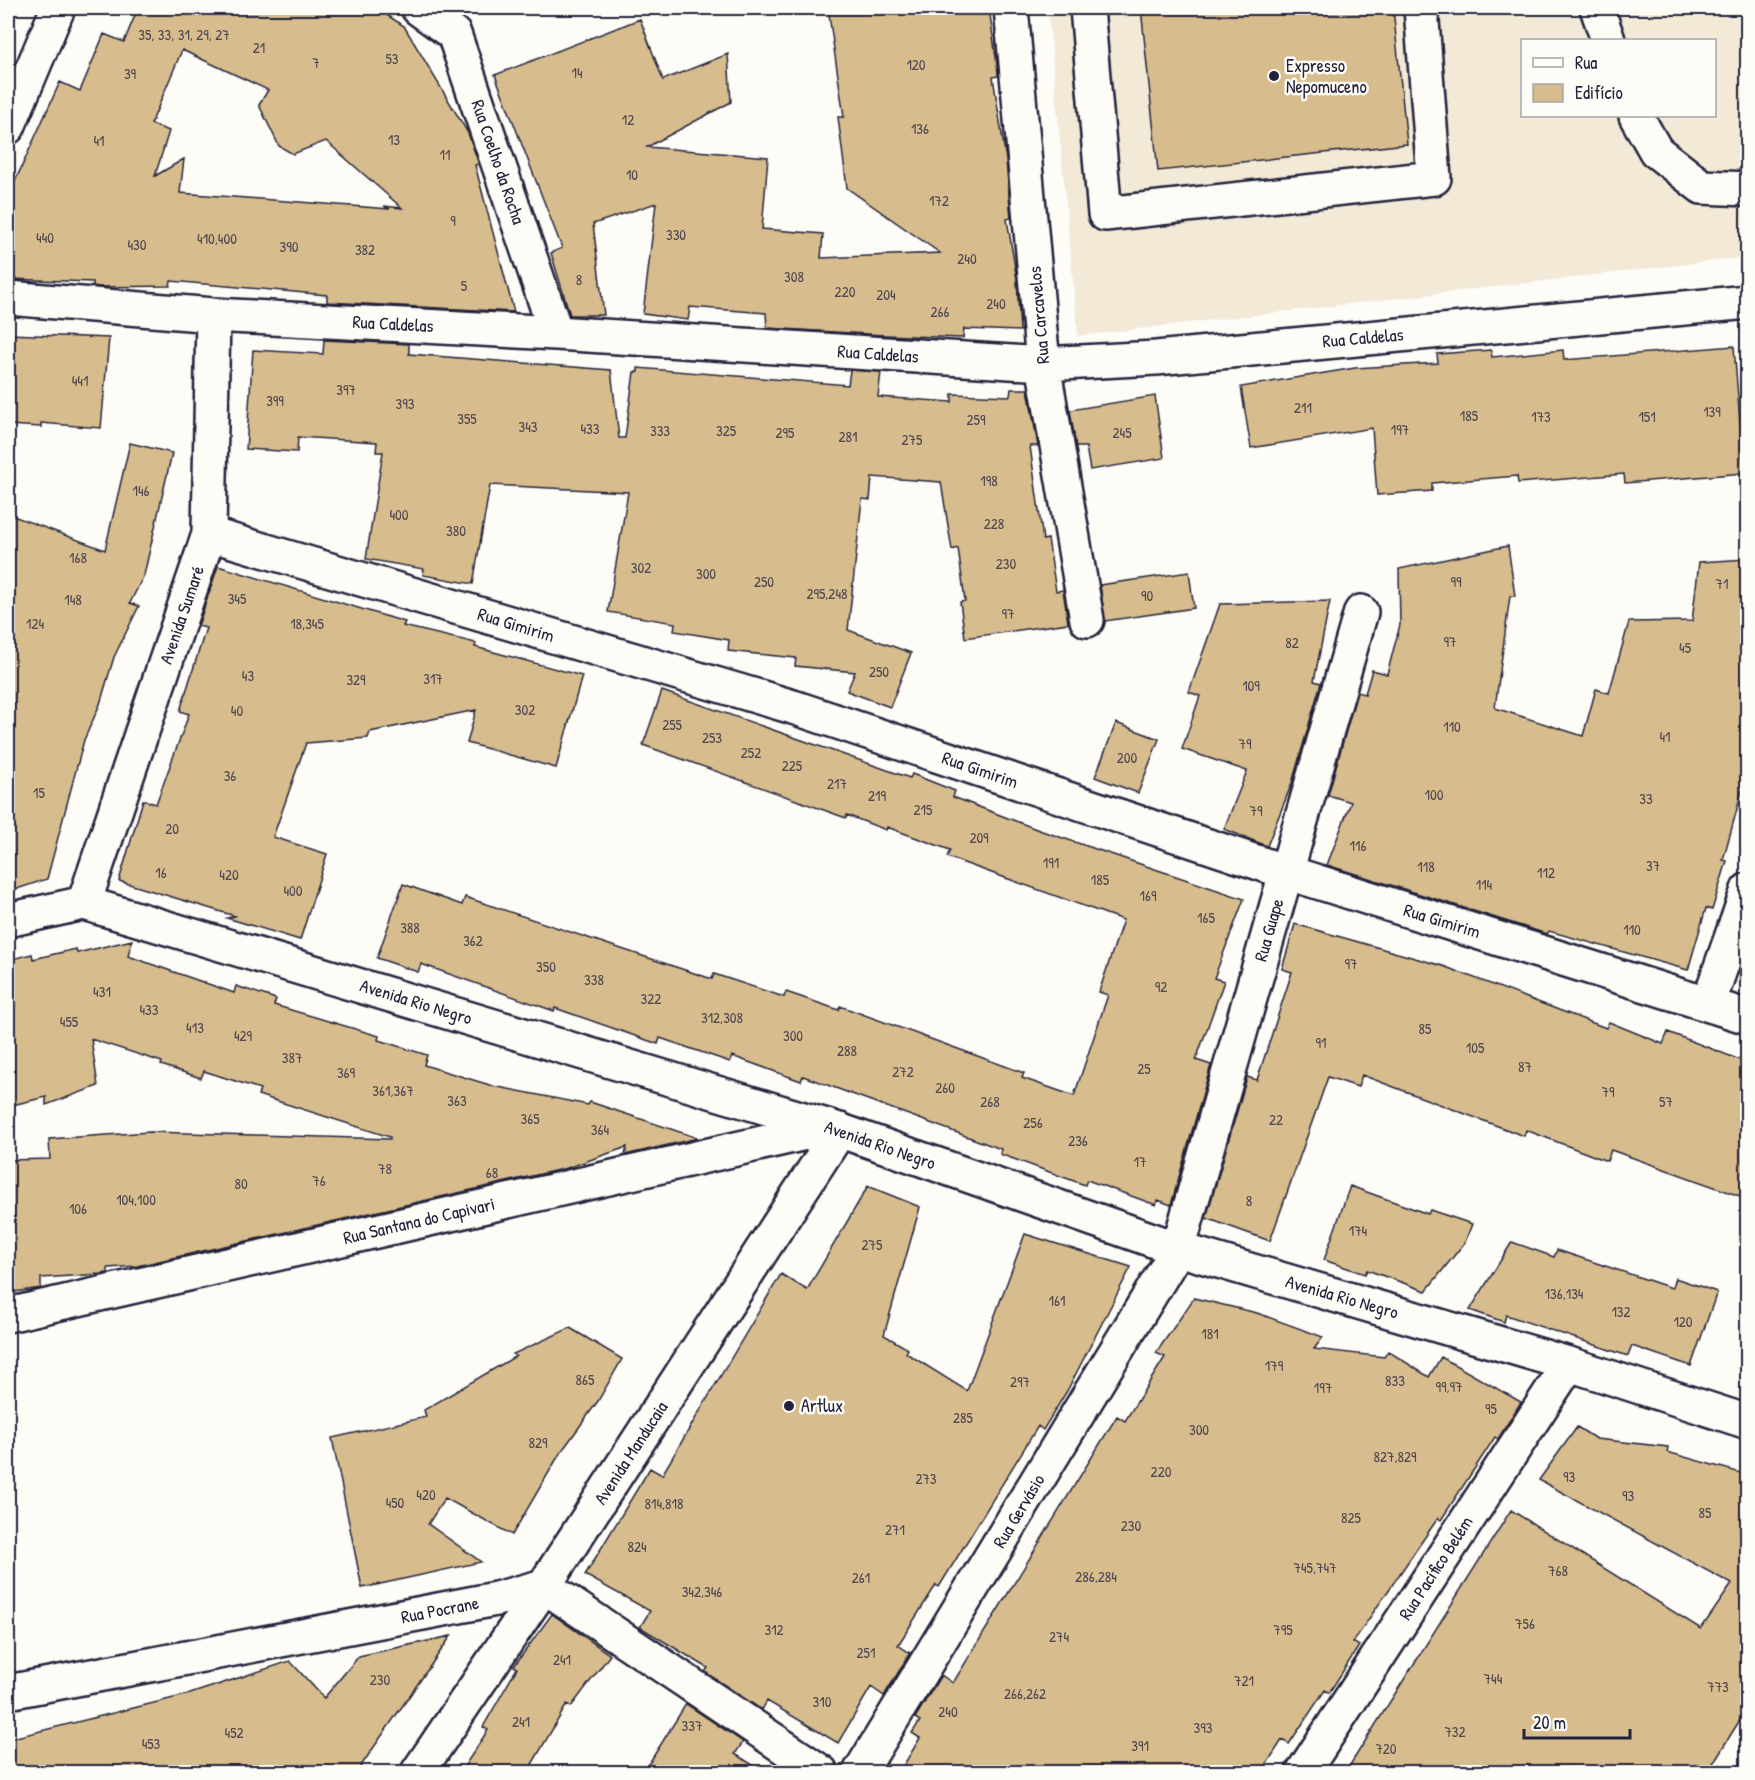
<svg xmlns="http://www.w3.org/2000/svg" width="1755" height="1780" viewBox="0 0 1755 1780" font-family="'Patrick Hand',sans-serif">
  <rect width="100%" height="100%" fill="#fdfcf7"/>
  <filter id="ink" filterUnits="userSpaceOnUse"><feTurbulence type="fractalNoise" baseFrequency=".0167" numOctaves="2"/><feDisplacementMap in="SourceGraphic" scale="12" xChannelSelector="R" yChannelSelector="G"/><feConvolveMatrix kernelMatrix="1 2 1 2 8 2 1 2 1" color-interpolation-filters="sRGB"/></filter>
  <g filter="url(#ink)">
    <path fill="#f2e9d7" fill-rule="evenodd" d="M1048,8H1747V257L1078,336ZM1522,40H1714V116H1522Z"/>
    <path fill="#d7bc8d" stroke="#22223b" stroke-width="1.5" fill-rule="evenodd" d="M138,8H376L404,26L468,133L479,164L475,165L514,312L327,302V295L171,281L170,286L100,287L93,286V282L8,279V197L60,82L80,91L104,34L124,42ZM182,50L268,90L259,105L279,146L293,154L326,141L402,208L384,206L390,209L180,193L184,159L155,176L169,131L151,124Z
      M828,8H989L998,72V76L993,77L1006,160L1011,218L1007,219L1017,280L1020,331L964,329L963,338L884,335L767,328L766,313L690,307L688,320L643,314L656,203L593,224L604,315H570L551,253L562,248L495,75L640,19L663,80L728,54L731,102L647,147L768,157L762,229L823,234L821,258L940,253L847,188L838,117H844Z
      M1141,8H1393L1407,144L1158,171Z
      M8,334L109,338L101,428L41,423V427L8,425Z
      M324,340L409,344V354L611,370L619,438H625L634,372H638V368L848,385L850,370L881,372L878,397L952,402V394L1010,396L1011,389H1028L1038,446H1030L1043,540L1048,539L1056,591L1063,590L1068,623L965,638L960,602L965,601L958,548L952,550L941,482L872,477L870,500L862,499L848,630L911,653L890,707L847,691L855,672L795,666L796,658L728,651L729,640L674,631L675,623L608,612L628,492L490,485L473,584L423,575L424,569L366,559L383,452H376L377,442L298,437L297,452L246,449L253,350L323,354Z
      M1734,346L1744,473L1625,483L1624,474L1518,483L1517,476L1432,483V491L1377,495L1372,428L1251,448L1241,387L1355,368L1438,363L1437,354L1491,350L1492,357L1563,350L1564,360Z
      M1155,396L1164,458L1090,470L1086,447H1076L1070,410Z
      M130,443L172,453L144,575L130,603L139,606L114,657L100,704L84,740L47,879L8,892V514L105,550Z
      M1508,546L1515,596H1510L1495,708L1583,736L1596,689L1609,693L1629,622L1692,621L1699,562L1748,559V788L1743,787L1723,860L1727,861L1712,910L1706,908L1688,970L1549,931L1547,934L1327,865L1351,802L1328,795L1357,692L1365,694L1372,670L1387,674L1400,625L1399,569Z
      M218,566L405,622L403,626L476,643L475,647L582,676L556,768L467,743L476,710L370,732L368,738L306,743L273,837L327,854L300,940L227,918L235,916L119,881L143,800L156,804L189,714L180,711L206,628L198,626Z
      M1189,572L1194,608L1105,621L1100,585Z
      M1330,601L1314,681L1321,683L1292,783L1267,846L1224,829L1247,771L1182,749L1200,696L1189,692L1220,604Z
      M662,691L910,778L912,774L955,791L953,797L1039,830L1244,899L1214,978L1224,981L1196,1060L1211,1065L1171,1205L1158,1200L1156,1205L1087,1180L1085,1185L1044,1170L1000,1154L1001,1149L803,1076L801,1081L732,1056L730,1062L660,1038L658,1044L555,1008L554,1011L421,964L418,972L377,958L403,884L462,905L465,897L712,979L714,974L784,997L786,992L839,1010L840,1006L1024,1073L1022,1078L1074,1096L1108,995L1099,992L1123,920L947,857L950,850L887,827L886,830L847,815L846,818L643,745Z
      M1116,723L1159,739L1138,793L1095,777Z
      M1295,924L1443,966L1606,1028L1609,1022L1663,1044L1668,1032L1748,1063V1199L1611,1150L1607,1161L1526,1130L1524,1136L1362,1075L1358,1087L1328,1077L1270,1241L1206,1218L1247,1077L1257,1080L1292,972L1282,969Z
      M132,940L128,956L234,993L236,986L276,999L274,1005L379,1036L378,1040L427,1055L424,1065L493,1086L588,1105L590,1102L698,1138L625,1155L627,1147L567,1168L137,1266L108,1268V1273L101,1274L41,1278V1288L8,1293V1160L50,1159L49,1139L150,1132L390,1139V1137L258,1095L260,1089L204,1071L201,1078L161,1065L162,1062L91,1039L98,1086L46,1105V1097L8,1106V960L32,954L33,959L76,949L77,953Z
      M868,1186L920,1207L884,1335L908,1349L906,1353L967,1391L1025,1234L1131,1267L1067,1391L1043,1430L1038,1426L939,1587L936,1585L898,1645L910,1653L884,1696L871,1687L838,1743L767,1701L762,1710L705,1672L708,1668L640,1627L650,1611L585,1575L650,1468L662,1475L781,1274L807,1290Z
      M1350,1186L1428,1214L1430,1210L1472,1224L1465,1242L1426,1291L1367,1270L1365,1274L1324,1260Z
      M1512,1242L1554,1257L1557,1250L1672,1288L1675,1278L1717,1292L1691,1366L1632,1346L1628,1356L1506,1315L1504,1322L1470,1310Z
      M1194,1298L1257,1313L1323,1337L1314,1349L1384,1357L1388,1351L1429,1377L1441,1357L1521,1402L1498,1439L1495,1437L1441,1520L1438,1518L1353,1642L1359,1646L1329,1693L1325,1690L1289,1744L1282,1740L1261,1773H899L920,1738L912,1733L920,1721L915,1718L941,1675L953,1683L1117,1416L1125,1421L1165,1357L1156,1353Z
      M570,1328L622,1359L598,1401L559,1455L512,1535L445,1498L428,1524L481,1562L362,1588L332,1438L426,1417L424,1410L516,1356L513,1354Z
      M1577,1427L1596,1439L1668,1447L1667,1452L1748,1475V1707L1707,1773H1345L1511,1510L1701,1629L1732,1584L1539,1480Z
      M552,1614L610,1655L571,1707L567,1704L527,1773H460L488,1730L483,1727L517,1668L514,1666Z
      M451,1636L356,1773H8V1739L190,1694L290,1661L324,1698L359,1656Z
      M686,1704L743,1742L735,1754L766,1773H643Z"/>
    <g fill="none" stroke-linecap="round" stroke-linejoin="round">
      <defs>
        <path id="minor" d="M418,8L454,34L556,333
          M1011,8L1043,364L1087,620
          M1087,8L1105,214L1434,178L1421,8
          M1597,8L1608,40
          M1636,116L1656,151L1702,187L1748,189
          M8,127L58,8
          M8,298L213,315L556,333L1043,364L1156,358L1748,302
          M209,534L793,707L1286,872L1748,1017
          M84,903L209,534L213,315
          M8,920L84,903L830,1127L1178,1249L1569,1364L1748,1422
          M1708,1004L1748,890
          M8,1315L828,1128
          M8,1692L496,1599L544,1586L821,1772
          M418,1772L544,1586L840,1130
          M860,1772L1178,1249L1361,612
          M1303,1772L1569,1364"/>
      </defs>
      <use href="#minor" stroke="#22223b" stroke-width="38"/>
      <use href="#minor" stroke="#fdfcf7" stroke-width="33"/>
    </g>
  </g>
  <g fill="#22223b" stroke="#fdfcf7" stroke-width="2">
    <circle cx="1274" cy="76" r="6"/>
    <circle cx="789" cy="1406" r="6"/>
  </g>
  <g text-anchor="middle" stroke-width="5" stroke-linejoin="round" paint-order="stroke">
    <g font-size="15" fill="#4f4850">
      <text x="184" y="40">35, 33, 31, 29, 27</text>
      <text x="259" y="53">21</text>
      <text x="392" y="64">53</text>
      <text x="316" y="68">7</text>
      <text x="916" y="70">120</text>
      <text x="577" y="78">14</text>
      <text x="130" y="79">39</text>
      <text x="628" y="125">12</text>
      <text x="920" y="134">136</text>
      <text x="394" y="145">13</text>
      <text x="99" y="146">41</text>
      <text x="445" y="160">11</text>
      <text x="632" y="180">10</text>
      <text x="939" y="206">172</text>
      <text x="453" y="226">9</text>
      <text x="676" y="240">330</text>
      <text x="45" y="243">440</text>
      <text x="217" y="244">410,400</text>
      <text x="137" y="250">430</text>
      <text x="289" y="252">390</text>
      <text x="365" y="255">382</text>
      <text x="967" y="264">240</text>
      <text x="794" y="282">308</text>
      <text x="579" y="285">8</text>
      <text x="464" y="291">5</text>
      <text x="845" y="297">220</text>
      <text x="886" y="300">204</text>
      <text x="996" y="309">240</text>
      <text x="940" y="317">266</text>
      <text x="80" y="386">441</text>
      <text x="346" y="395">397</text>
      <text x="275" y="406">399</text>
      <text x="405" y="409">393</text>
      <text x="1303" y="413">211</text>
      <text x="1712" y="417">139</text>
      <text x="1469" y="421">185</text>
      <text x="1541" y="422">173</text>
      <text x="1647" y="422">151</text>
      <text x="467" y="424">355</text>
      <text x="976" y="425">259</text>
      <text x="528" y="432">343</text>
      <text x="590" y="434">433</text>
      <text x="1400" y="435">197</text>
      <text x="660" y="436">333</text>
      <text x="726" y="436">325</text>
      <text x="785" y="438">295</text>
      <text x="1122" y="438">245</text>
      <text x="848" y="442">281</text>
      <text x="912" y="445">275</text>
      <text x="989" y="486">198</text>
      <text x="141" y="496">146</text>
      <text x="399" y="520">400</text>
      <text x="994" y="529">228</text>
      <text x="456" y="536">380</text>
      <text x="78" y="563">168</text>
      <text x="1006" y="569">230</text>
      <text x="641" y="573">302</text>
      <text x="706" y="579">300</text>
      <text x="764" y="587">250</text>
      <text x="1456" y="587">99</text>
      <text x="1722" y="589">71</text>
      <text x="827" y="599">295,248</text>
      <text x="1147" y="601">90</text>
      <text x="237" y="604">345</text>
      <text x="73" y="605">148</text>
      <text x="1008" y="619">97</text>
      <text x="35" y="629">124</text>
      <text x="307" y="629">18,345</text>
      <text x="1450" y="647">97</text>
      <text x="1292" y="648">82</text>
      <text x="1685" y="653">45</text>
      <text x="879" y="677">250</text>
      <text x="248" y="681">43</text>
      <text x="433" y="684">317</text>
      <text x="356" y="685">329</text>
      <text x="1251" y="691">109</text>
      <text x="525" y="715">302</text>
      <text x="237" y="716">40</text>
      <text x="672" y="730">255</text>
      <text x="1452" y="732">110</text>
      <text x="1665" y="742">41</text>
      <text x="712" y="743">253</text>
      <text x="1245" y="749">79</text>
      <text x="751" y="758">252</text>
      <text x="1127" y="763">200</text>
      <text x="792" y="771">225</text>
      <text x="230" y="781">36</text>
      <text x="837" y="789">217</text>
      <text x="39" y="798">15</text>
      <text x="1434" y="800">100</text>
      <text x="877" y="801">219</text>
      <text x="1646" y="804">33</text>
      <text x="923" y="815">215</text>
      <text x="1256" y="816">79</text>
      <text x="172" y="834">20</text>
      <text x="979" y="843">209</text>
      <text x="1358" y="851">116</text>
      <text x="1051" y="868">191</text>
      <text x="1653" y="871">37</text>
      <text x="1426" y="872">118</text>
      <text x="161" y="878">16</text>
      <text x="1546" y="878">112</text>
      <text x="229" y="880">420</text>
      <text x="1100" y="885">185</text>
      <text x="1484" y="890">114</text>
      <text x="293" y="896">400</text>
      <text x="1148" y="901">169</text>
      <text x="1206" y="923">165</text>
      <text x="410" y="933">388</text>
      <text x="1632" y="935">110</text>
      <text x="473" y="946">362</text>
      <text x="1351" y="969">97</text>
      <text x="546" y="972">350</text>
      <text x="594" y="985">338</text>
      <text x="1161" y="992">92</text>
      <text x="102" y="997">431</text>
      <text x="651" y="1004">322</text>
      <text x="149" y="1015">433</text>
      <text x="722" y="1023">312,308</text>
      <text x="69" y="1027">455</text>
      <text x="195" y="1033">413</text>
      <text x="1425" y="1034">85</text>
      <text x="243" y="1041">429</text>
      <text x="793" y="1041">300</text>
      <text x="1321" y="1048">91</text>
      <text x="1475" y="1053">105</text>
      <text x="847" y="1056">288</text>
      <text x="292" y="1063">387</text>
      <text x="1525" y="1072">87</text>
      <text x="1144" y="1074">25</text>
      <text x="903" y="1077">272</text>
      <text x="346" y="1078">369</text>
      <text x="945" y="1093">260</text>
      <text x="393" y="1096">361,367</text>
      <text x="1608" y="1097">79</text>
      <text x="457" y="1106">363</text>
      <text x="990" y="1107">268</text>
      <text x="1666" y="1107">57</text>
      <text x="530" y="1124">365</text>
      <text x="1276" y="1125">22</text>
      <text x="1033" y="1128">256</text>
      <text x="600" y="1135">364</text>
      <text x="1078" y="1146">236</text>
      <text x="1140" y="1167">17</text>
      <text x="385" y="1174">78</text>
      <text x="492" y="1178">68</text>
      <text x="319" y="1186">76</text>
      <text x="241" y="1189">80</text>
      <text x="136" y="1205">104,100</text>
      <text x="1249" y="1206">8</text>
      <text x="78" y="1214">106</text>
      <text x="1358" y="1236">174</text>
      <text x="872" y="1250">275</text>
      <text x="1564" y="1299">136,134</text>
      <text x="1057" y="1306">161</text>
      <text x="1621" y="1317">132</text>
      <text x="1683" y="1327">120</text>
      <text x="1210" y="1339">181</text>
      <text x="1274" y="1371">179</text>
      <text x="585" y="1385">865</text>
      <text x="1395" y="1386">833</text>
      <text x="1020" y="1387">297</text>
      <text x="1449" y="1392">99,97</text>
      <text x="1323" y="1393">197</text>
      <text x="1491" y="1414">95</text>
      <text x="963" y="1423">285</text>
      <text x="1199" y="1435">300</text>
      <text x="538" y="1448">829</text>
      <text x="1395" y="1462">827,829</text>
      <text x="1161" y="1477">220</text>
      <text x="1569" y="1482">93</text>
      <text x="926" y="1484">273</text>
      <text x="426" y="1500">420</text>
      <text x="1628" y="1501">93</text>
      <text x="395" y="1508">450</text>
      <text x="664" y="1509">814,818</text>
      <text x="1705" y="1518">85</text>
      <text x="1351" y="1523">825</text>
      <text x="1131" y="1531">230</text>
      <text x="895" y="1535">271</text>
      <text x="637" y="1552">824</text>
      <text x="1315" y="1573">745,747</text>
      <text x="1558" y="1576">768</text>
      <text x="1096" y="1582">286,284</text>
      <text x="861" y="1583">261</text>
      <text x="702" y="1597">342,346</text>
      <text x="1525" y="1629">756</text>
      <text x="774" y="1635">312</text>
      <text x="1283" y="1635">795</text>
      <text x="1059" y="1642">274</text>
      <text x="866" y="1658">251</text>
      <text x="562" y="1665">241</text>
      <text x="1493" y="1684">744</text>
      <text x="380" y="1685">230</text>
      <text x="1244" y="1686">721</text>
      <text x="1718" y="1692">773</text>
      <text x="1025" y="1699">266,262</text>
      <text x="822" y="1707">310</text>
      <text x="948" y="1717">240</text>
      <text x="521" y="1727">241</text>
      <text x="692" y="1731">337</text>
      <text x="1203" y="1733">393</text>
      <text x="1455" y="1737">732</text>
      <text x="234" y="1738">452</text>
      <text x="151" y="1749">453</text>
      <text x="1140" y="1751">391</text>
      <text x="1386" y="1754">720</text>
    </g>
    <g font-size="18" fill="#22223b" stroke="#fdfcf7" text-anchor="start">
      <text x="1286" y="72">Expresso<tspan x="1286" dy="21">Nepomuceno</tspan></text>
      <text x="801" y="1412">Artlux</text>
    </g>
    <g font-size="18" fill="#22223b" stroke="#fdfcf7">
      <text transform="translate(498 162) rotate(71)" y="6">Rua Coelho da Rocha</text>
      <text transform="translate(1039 315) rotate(-95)" y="6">Rua Carcavelos</text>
      <text transform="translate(393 324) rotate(3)" y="6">Rua Caldelas</text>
      <text transform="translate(1363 338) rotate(-5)" y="6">Rua Caldelas</text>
      <text transform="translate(878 354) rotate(4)" y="6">Rua Caldelas</text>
      <text transform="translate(182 615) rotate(-71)" y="6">Avenida Sumaré</text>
      <text transform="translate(516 625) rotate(17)" y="6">Rua Gimirim</text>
      <text transform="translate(980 770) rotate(19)" y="6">Rua Gimirim</text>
      <text transform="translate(1442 921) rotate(17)" y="6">Rua Gimirim</text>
      <text transform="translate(1269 930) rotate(-74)" y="6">Rua Guape</text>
      <text transform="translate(416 1002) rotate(17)" y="6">Avenida Rio Negro</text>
      <text transform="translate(880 1145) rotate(19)" y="6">Avenida Rio Negro</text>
      <text transform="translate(419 1221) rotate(-13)" y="6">Rua Santana do Capivari</text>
      <text transform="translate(1342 1297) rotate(16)" y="6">Avenida Rio Negro</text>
      <text transform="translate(631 1453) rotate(-57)" y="6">Avenida Manducaia</text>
      <text transform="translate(1019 1511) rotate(-59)" y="6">Rua Gervásio</text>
      <text transform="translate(1436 1568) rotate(-57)" y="6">Rua Pacífico Belém</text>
      <text transform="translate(440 1610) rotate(-11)" y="6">Rua Pocrane</text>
    </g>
  </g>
  <rect width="1755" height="1780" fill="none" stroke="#fdfcf7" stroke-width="30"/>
  <rect x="15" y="15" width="1725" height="1750" fill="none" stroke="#22223b" stroke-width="2" filter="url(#ink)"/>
  <rect x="1521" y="39" width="195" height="78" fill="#fdfcf7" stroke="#a5a5ac" stroke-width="1.5"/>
  <rect x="1533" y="58" width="30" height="9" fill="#fdfcf7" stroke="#a5a5ac" stroke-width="1.5"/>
  <text x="1575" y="69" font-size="18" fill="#22223b">Rua</text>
  <rect x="1533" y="84" width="30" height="18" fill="#d7bc8d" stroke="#a5a5ac" stroke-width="1.5"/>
  <text x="1575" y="99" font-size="18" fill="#22223b">Edifício</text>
  <path d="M1524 1729v9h106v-9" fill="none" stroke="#22223b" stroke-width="3"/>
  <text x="1533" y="1729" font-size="18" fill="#22223b" stroke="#fdfcf7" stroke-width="4.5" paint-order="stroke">20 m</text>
</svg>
